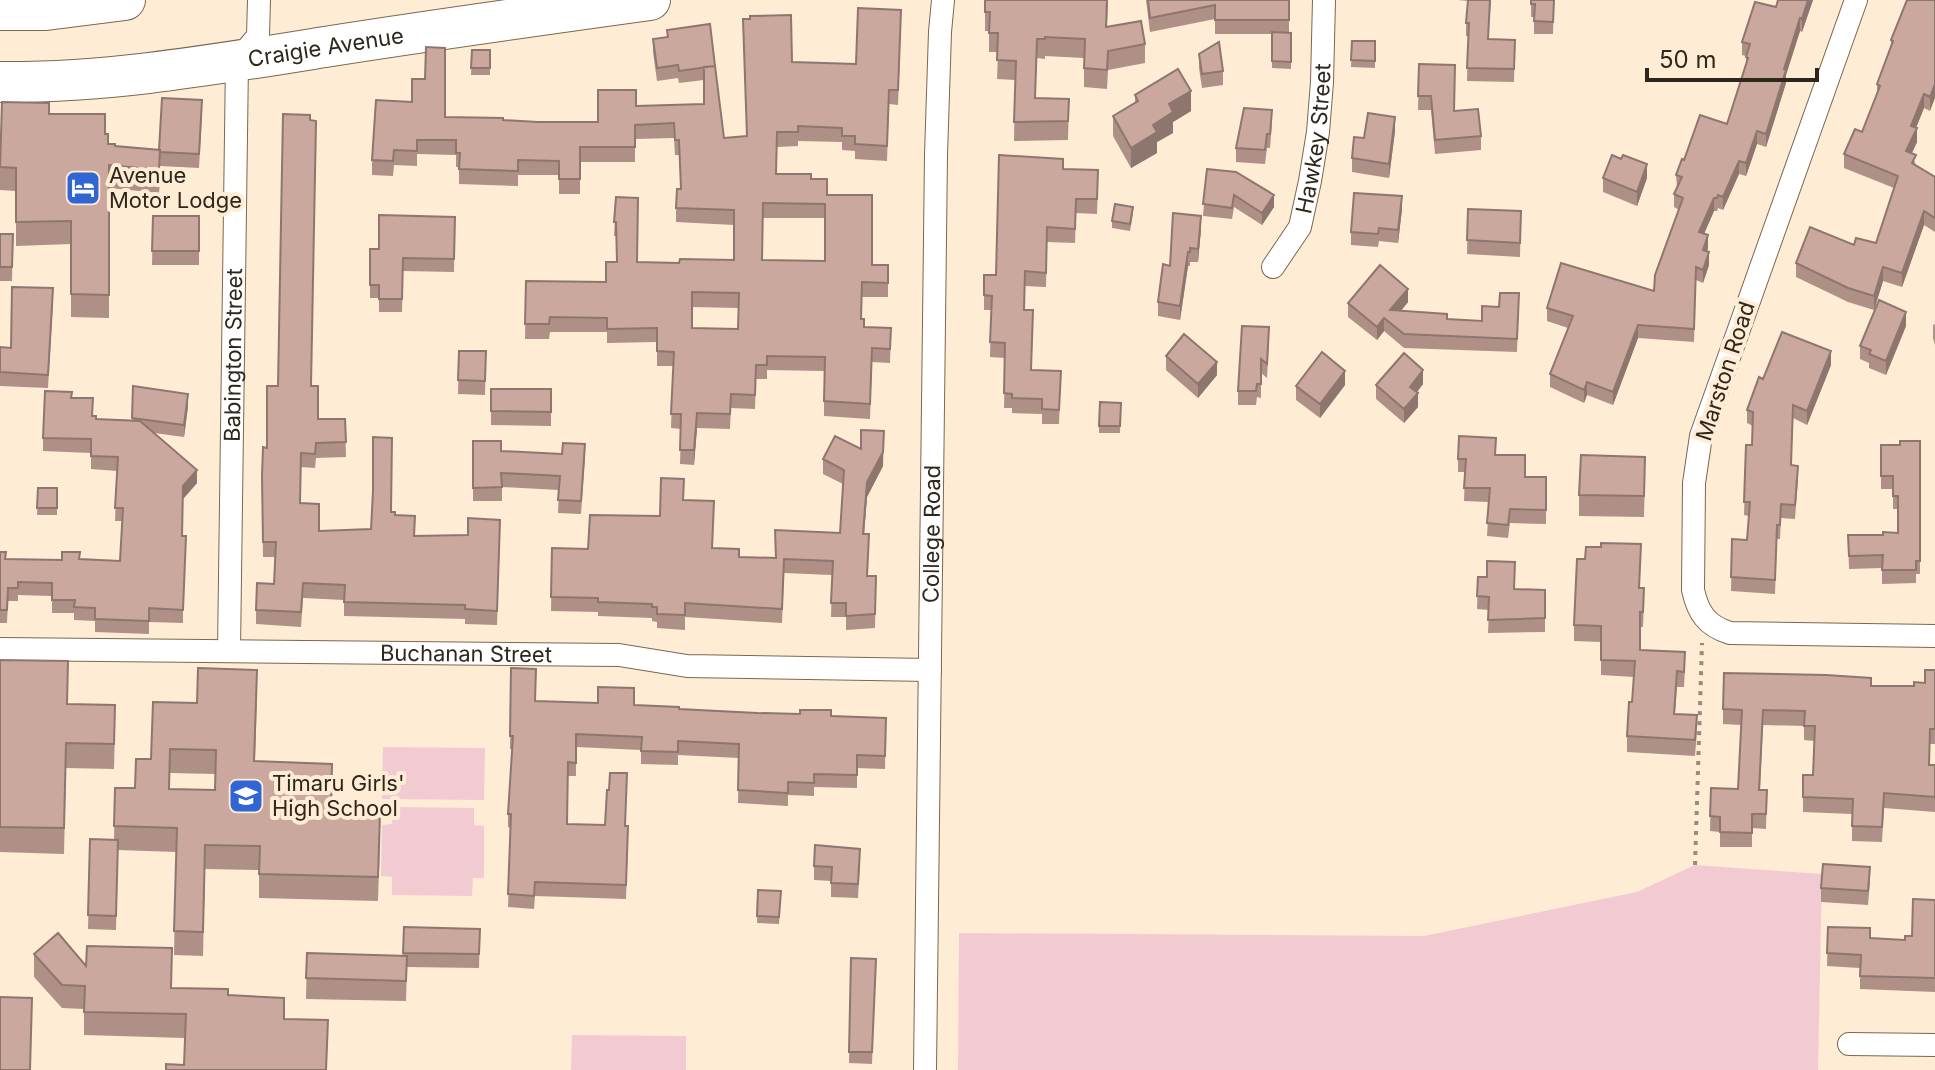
<svg xmlns="http://www.w3.org/2000/svg" width="1935" height="1070" viewBox="0 0 1935 1070" font-family="Inter,sans-serif">
  <rect width="100%" height="100%" fill="#feecd5"/>
  <path fill="#f2cad2" d="M383,747L485,748L484,800L382,799Z
    M393,807L474,808V825L484,826V878H473L472,896L392,895V877L381,876L382,825L392,824Z
    M1695,865L1822,874L1818,1070H958L959,933L1424,936L1637,892Z
    M572,1035L686,1036V1070H571Z"/>
  <g fill="none" stroke-linecap="round" stroke-linejoin="round">
    <defs>
      <g id="street">
        <path d="M1856,0L1701,436L1694,483L1693,590C1698,613 1707,626 1730,633L1935,636"/>
        <path id="s1" d="M1273,267L1300,227L1310,181L1318,132L1322,82L1324,0"/>
        <path id="s2" d="M0,649L619,655L687,666L930,670"/>
        <path id="s3" d="M229,651L237,61L258,36L259,0"/>
        <path d="M1849,1044L1935,1045"/>
        <path id="s4" d="M925,1070L936,155L940,32L943,0"/>
      </g>
      <g id="highway">
        <path d="M0,10H46L125,0"/>
        <path id="s5" d="M0,82C109,83 217,64 325,47C433,30 541,15 650,0"/>
      </g>
    </defs>
    <use href="#street" stroke="#7c674f" stroke-width="24"/>
    <use href="#highway" stroke="#7c674f" stroke-width="42"/>
    <path stroke="#988b7a" stroke-width="4" stroke-dasharray="4 6" stroke-linecap="butt" d="M1695,865L1702,643"/>
    <use href="#street" stroke="#fff" stroke-width="22"/>
    <use href="#highway" stroke="#fff" stroke-width="40"/>
  </g>
  <path fill="#af9087" fill-rule="evenodd" d="M985,0H1108L1107,27L1145,44V63L1108,70L1107,89L1084,87V58L1045,56V59L1037,58L1035,98L1069,99L1068,140L1014,141L1015,80L997,79L998,52H989V31H985Z
    M1146,0H1289V33H1291V69L1272,68V34H1215V19L1150,32Z
    M1458,0H1491L1488,39L1515,40L1514,82L1467,81L1468,36H1466V23L1468,1Z
    M1531,0H1554L1553,34H1534V17H1531Z
    M1813,0L1802,32L1800,31L1786,75V83L1766,147L1757,144L1746,176L1739,174L1723,210L1718,208L1717,211H1714L1704,234L1708,248L1707,251L1709,265L1703,283L1696,280L1694,342L1638,338L1613,405L1587,395L1584,403L1550,387V374L1568,328L1547,321V308L1654,291L1679,210L1674,207V194L1677,188L1676,175L1727,124L1746,66V56L1742,55V42L1776,7Z
    M1935,0L1930,111L1924,108L1916,128L1917,142L1912,153L1916,166L1935,177V232L1924,225L1902,287L1883,281L1874,310L1848,302L1796,277V263L1854,245L1876,243L1894,188L1844,168V154L1862,132L1877,94V84L1891,46V40Z
    M710,24L724,138L746,136L792,62L856,64L901,25L898,105L889,104L887,161L855,159V151L842,150V142L798,141V146L777,147L776,174L811,179L827,195L872,265H888V297H862L861,319L864,327L891,328L890,363L872,362L870,419L824,416V371L767,370V379H756L755,409L731,408L730,429L697,428L694,465L680,464L681,429L671,428L673,366H657V342L607,343V332H550L549,339H525L526,281L606,282L617,262L616,236H614L616,197L637,262L679,263L734,260V225L676,222V208L681,189L679,155H675L674,138L635,139V162H580V194H559V175H518V186L459,184V167H456V155L417,154V166L394,165L393,176L372,175V160L445,117L538,122H598L636,106L704,104V80L679,83L678,78L657,81L653,52V39L667,37V30ZM763,218H825V261L762,260ZM692,307L739,308L738,329L692,328Z
    M1352,41H1375V68L1351,67Z
    M472,50H490V75H471Z
    M1199,54L1223,71V85L1202,88L1199,68Z
    M1419,64L1454,111L1481,136V150L1435,154L1431,110H1418Z
    M1135,95L1191,111L1173,122V133L1157,142V153L1131,168L1113,136V116L1135,103Z
    M49,114L105,134L108,144L115,146L159,150L202,114L199,168L160,166L159,193L109,188V318L71,317V244L16,246V191L0,190V150Z
    M1272,124L1270,148H1267L1265,164L1236,162V148Z
    M1395,131L1389,178L1352,172V158L1364,138Z
    M1063,169L1098,185L1097,214L1076,213L1075,243L1047,242L1046,287L1025,286L1024,310L1031,370L1061,371L1059,424H1042V414L1012,413V408H1004L1005,358L990,357L991,310H984V275H996Z
    M1207,169L1274,207L1262,225L1234,207L1232,219L1203,216Z
    M1603,178H1647L1637,206L1603,192Z
    M1402,209L1398,243L1379,241L1378,247L1351,245V232Z
    M1468,209L1521,211L1520,257L1467,254Z
    M1133,214L1130,231L1112,228V221Z
    M153,216H199V265H152Z
    M455,217L454,272L403,271L402,312H379V298H370V285L379,249Z
    M1201,229L1198,262H1190V266H1188L1180,320L1158,316V302L1170,266Z
    M0,234H13L12,281H0Z
    M1519,293L1517,352L1404,348L1384,331L1377,340L1348,317V303L1408,302L1401,311L1447,319L1482,321Z
    M53,302L48,388L0,386V347L11,348Z
    M1935,324V345L1933,338V325Z
    M1906,326L1886,375L1869,368V363L1860,359V346Z
    M1269,341L1267,378L1261,373V398L1257,397L1256,405H1238V391Z
    M459,351H486L485,395L458,394Z
    M1166,356L1217,375L1198,398L1166,370Z
    M1831,365L1807,425L1793,418L1791,466L1798,480L1795,519L1781,518L1780,539H1777L1775,594L1731,591L1732,539L1747,540L1749,516L1744,515L1746,445H1752L1753,426L1747,423V410L1763,379Z
    M1423,384L1417,392L1418,407L1404,423L1376,399V385Z
    M1345,385L1320,418L1296,400V386Z
    M133,386L188,406L184,437L154,433L197,483L183,499V623L149,622V634L95,632V621L74,620V613H52V596L18,595V601H8L7,623H0V552L6,559L120,561L122,521H115L117,471L91,469V453L43,451V438L72,398L96,419L132,420Z
    M312,386L318,419H345L346,457L316,458L315,468L301,467L300,503L319,531L371,529L391,512L414,536L500,534L497,625L465,624V619L344,616V600L303,598L301,627L256,624V610L274,584L275,557H263L262,476L267,448Z
    M491,389H551V426L491,425Z
    M1121,403L1120,433H1099V426Z
    M473,441L501,451L585,458L581,514L558,513L559,490L502,487V501H473Z
    M1920,441V574H1916V583L1882,584V568L1849,569L1848,535H1883L1898,533V509H1893V489H1881V445H1900Z
    M1495,455L1525,477H1546V524L1510,523L1508,538L1487,536L1489,502L1464,501L1465,472H1458V459Z
    M823,459L883,466L867,497L864,534L868,576H876L875,628L846,630V617H831L832,575L784,573L782,623L685,617V630L657,628V622L652,621V618L598,616V612L551,611L552,548L588,549L660,516L684,500L713,548L739,557L776,558L840,533L843,484L823,474Z
    M1645,477L1644,517L1579,516V495Z
    M38,488H57V515H37Z
    M1478,577L1514,589L1545,590V632L1488,633L1489,610L1477,609Z
    M1640,588L1644,603L1643,627H1640V650L1685,667L1684,687H1677L1675,714L1697,731L1695,756L1627,752V736L1632,702L1634,677L1601,675V642L1574,641V625Z
    M0,660L68,704L115,730L114,769L66,768L64,854L0,852Z
    M511,668L535,701L634,705L679,709L886,718L885,769L857,768V788L814,787V796L788,795V806L738,803L739,758L678,755V765L641,764V750L576,747V776H568L567,824L626,826L628,840L626,899L535,896L534,909L508,907L511,828L508,827V814L512,749H510Z
    M1935,670V744H1930L1929,765H1935V812L1884,808L1882,842L1852,841V814L1803,812V775H1813L1814,741L1804,740V726L1763,725L1760,790H1767L1766,829L1752,828V847H1720V832L1710,831L1711,788L1738,789L1741,725L1723,724V709L1871,686H1914L1925,683Z
    M257,694L255,761L331,813L380,839L378,901L259,898V870L205,869L203,956L174,955L176,852L118,850L116,930L88,929L90,839L114,840L115,788H135L151,759L197,703ZM170,773L215,774V790L169,789Z
    M860,862L858,898L831,897V881L814,880V866Z
    M1870,881L1868,905L1821,902V888Z
    M758,890L781,891L779,924L757,923Z
    M1935,900V992L1860,989V968L1827,966L1828,927L1870,938L1905,940L1912,936Z
    M404,927L480,929L479,968L407,967L406,1001L306,999L307,953L403,956Z
    M34,954L86,966L172,988L228,989L184,1065L185,1038L84,1035V1009L62,1008L34,977Z
    M851,958L876,959L872,1064L849,1063Z"/>
  <path fill="#8e766e" d="M1808,0H1813L1802,32V19Z
    M1800,18V31L1786,75V83L1766,147V134L1784,69Z
    M1935,84V98L1930,111V97Z
    M1191,91V111L1173,122V133L1157,142V153L1131,168V148L1153,125L1169,104Z
    M1924,94V108L1911,140V126Z
    M1395,117V131L1389,178V164Z
    M1917,128V142L1906,165V151Z
    M1757,131V144L1746,176V163Z
    M160,150V173L159,193V170Z
    M1739,161V174L1723,210V197Z
    M1647,164V178L1637,206V192Z
    M1274,195V207L1262,225V213Z
    M1402,196V209L1398,243V230Z
    M1714,198V211L1699,245V232Z
    M1924,211V225L1902,287V273Z
    M1201,216V229L1198,262V249Z
    M1708,235V248L1703,263V250Z
    M1188,252V266L1180,320V306Z
    M1709,252V265L1703,283V270Z
    M1883,267V281L1874,310V296Z
    M1408,289V302L1390,324V310Z
    M1906,312V326L1886,375V361Z
    M1384,318V331L1377,340V327Z
    M1638,325V338L1613,405V392Z
    M1831,351V365L1807,425V411Z
    M1217,362V375L1198,398V384Z
    M1423,370V384L1410,401V387Z
    M1345,371V385L1320,418V404Z
    M1587,382V395L1584,403V390Z
    M1418,393V407L1404,423V409Z
    M188,394V406L184,437V425Z
    M697,413V428L694,465V450Z
    M884,431L883,466L867,497L863,548L867,482Z
    M197,470V483L183,499V486Z"/>
  <path fill="#cba89d" stroke="#8e766e" stroke-width="2" fill-rule="evenodd" d="M985,0H1107L1106,27L1141,21L1145,44L1108,51L1107,70L1084,68L1085,39L1045,37V39H1037L1035,98L1069,99L1068,121L1014,122L1016,61L997,60L998,33H989L990,12H985Z
    M1148,0H1289V20H1215V5L1150,18Z
    M1468,0H1490L1488,39L1515,40L1514,69L1467,68L1469,23H1466Z
    M1531,0H1554L1553,22L1534,21L1535,4H1531Z
    M1778,0H1808L1802,19L1800,18L1784,69L1786,70L1766,134L1757,131L1746,163L1739,161L1723,197L1718,195L1717,198H1714L1699,232L1708,235L1703,250L1709,252L1703,270L1696,267L1694,329L1638,325L1613,392L1587,382L1584,390L1550,374L1573,316L1547,308L1561,263L1654,291L1655,275L1683,198L1674,194L1682,177L1676,175L1682,159L1684,160L1700,115L1727,124L1748,58L1746,57L1750,44L1742,42L1755,2L1776,7Z
    M1907,0H1935V84L1930,97L1924,94L1911,126L1917,128L1906,151L1916,155L1912,163L1935,177V218L1924,211L1902,273L1883,267L1874,296L1848,288L1796,263L1810,227L1854,245L1856,238L1876,243L1898,176L1844,154L1855,129L1862,132L1880,86L1877,84L1893,41L1891,40Z
    M858,8L901,10L898,90H889L887,146L855,144V136H842V128L798,126V132H777L776,174H811V179H827V195H872V265H888V283L862,282L861,319H864V327L891,328L890,349L872,348L870,404L824,401L825,357L767,356V365H756L755,395L731,394L730,414L697,413L694,450H680L681,414H671L674,352L657,351V328L607,329V318L550,317L549,324H525L526,281L606,282V262H617L616,222H614L616,197L638,198L637,262L679,263L680,259L734,260V210L676,208L677,189H681L679,140H675L674,123L635,125V147H580V179H559V161L518,160V171L459,169L460,153H456V140H417V151L394,150L393,161L372,160L376,100L412,102V79H425L426,47L445,48V117L503,118V120L538,122H598V90H636V106L704,104V67L715,66L724,138L747,136L743,19H750V16L791,15L792,62L856,64ZM763,203L825,204V261L762,260ZM692,292L739,293L738,329L692,328Z
    M710,24L715,66L679,71L678,65L657,68L653,39L668,37L667,30Z
    M1272,32L1291,33V62L1272,61Z
    M1352,41H1375V61L1351,60Z
    M1219,42L1223,71L1202,74L1199,54Z
    M472,50H490V68H471Z
    M1419,64L1455,65L1454,111L1478,109L1481,136L1435,140L1431,96H1418Z
    M1178,69L1191,91L1169,104L1173,112L1153,125L1157,132L1131,148L1113,116L1138,101L1135,95Z
    M162,98L202,100L199,154L160,152V150H159Z
    M2,102L49,103V114H105V134H108V144H115V146L160,150L159,170L109,165V295L71,294V221L16,222V168L0,167Z
    M1244,108L1272,110L1270,134H1267L1265,150L1236,148Z
    M1368,113L1395,117L1389,164L1352,158L1354,137L1364,138Z
    M283,114L310,115V120L316,121L311,386H318V419H345L346,442L316,443L315,454L301,453L300,503L319,504V531L371,529L373,491V437L392,438L391,512H395V515L415,516L414,536L468,535V518L500,520L497,611L465,609V605L344,602L345,585L303,583L301,612L256,610L257,583L274,584L276,542H263L262,476L263,447L267,448V386H278Z
    M999,155L1063,159V169L1098,170L1097,199H1076L1075,229L1047,227L1046,273L1025,271L1024,310H1033L1031,370L1061,371L1059,410L1042,409V399L1012,398V394L1004,393L1005,343L990,342L992,296L984,295V275H996Z
    M1612,155L1621,159L1623,155L1647,164L1637,192L1603,178Z
    M1207,169L1236,172L1274,195L1262,213L1234,195L1232,208L1203,204Z
    M1354,193L1402,196L1398,230L1379,228L1378,234L1351,232Z
    M1115,204L1133,207L1130,224L1112,221Z
    M1468,209L1521,211L1520,243L1467,240Z
    M1173,213L1201,216L1198,249L1190,248V252H1188L1180,306L1158,302L1163,264L1170,266Z
    M379,215L455,217L454,259L403,258L402,299H379V285H370V249H379Z
    M153,216H199V251H152Z
    M0,234H13L12,267H0Z
    M1380,265L1408,289L1390,310L1447,314V319L1482,321V306L1499,307L1500,293H1519L1517,339L1404,334L1384,318L1377,327L1348,303Z
    M12,287L53,288L48,375L0,372V347L11,348Z
    M1879,300L1906,312L1886,361L1869,354L1871,350L1860,346Z
    M1242,326L1269,327L1267,364L1261,359V384H1257L1256,391H1238Z
    M1782,332L1831,351L1807,411L1793,405L1791,465L1798,466L1795,505L1781,504L1780,525H1777L1775,580L1731,577L1732,539L1747,540L1750,502H1744L1746,445H1752L1753,412L1747,410L1759,377L1763,379Z
    M1184,334L1217,362L1198,384L1166,356Z
    M459,351H486L485,381L458,380Z
    M1322,352L1345,371L1320,404L1296,386Z
    M1404,353L1423,370L1410,387L1418,393L1404,409L1376,385Z
    M133,386L188,394L184,425L132,418Z
    M491,389H551V412L491,411Z
    M45,391L72,392L71,398H93L92,416H96V419L140,421L197,470L183,486L182,536H186L183,610L149,608V621L95,619V608L74,607L75,600H52V583L18,582V588H8L7,610H0V552H6L5,559L62,560V552H80L79,559L120,561L123,508H115L118,457L91,456V439L43,438Z
    M1100,402L1121,403L1120,426H1099Z
    M861,430L884,431L883,452L867,482L863,534H869L867,576H876L875,614L846,616V603H831L833,561L784,559L782,609L685,603V615L657,614V607H652V604L598,602V598L551,597L552,548L588,549L590,515L660,516L661,478L684,479L683,500L714,501L712,548L739,549V557L776,558L775,530L840,533L844,470L823,459L835,436L861,449Z
    M1459,436L1496,438L1495,455H1525V477H1546V510L1510,509L1508,525L1487,523L1490,488H1464L1466,459H1458Z
    M473,441H501V451L562,454L563,443L585,444L581,501L558,500L560,476L501,473L502,487L473,488Z
    M1900,441H1920V561H1916V570H1882L1883,555L1849,556L1848,535H1883V532L1898,533V496H1893V476H1881V445H1900Z
    M1581,455L1645,457L1644,496L1579,495Z
    M38,488H57V508H37Z
    M1601,543L1641,544L1639,588H1644L1643,612H1640V650L1685,652L1684,672L1677,671L1674,714L1697,715L1695,740L1627,736L1629,702H1632L1635,661L1601,660V626L1574,625L1577,559H1585L1586,547H1601Z
    M1487,561L1515,562L1514,589L1545,590V618L1488,620L1489,597L1477,596L1478,577H1487Z
    M0,660L68,661L67,704L115,705L114,744L66,743L64,828L0,827Z
    M198,668L257,670L254,761L332,764L331,813L380,814L378,877L259,874L260,846L205,845L203,932L174,931L177,828L114,826L115,788H135L136,759H151L153,702L197,703ZM170,749L216,750L215,790L169,789Z
    M511,668L536,669L535,701L598,703V687L634,688V705L679,707V709L757,713L800,714V710H831V716L886,718L885,756L857,755V775L814,774V783L788,782V793L738,790L739,744L678,741V752L641,751L642,737L576,734V763L568,762L567,824L605,825L607,790H609L610,773H627L625,826H628L626,885L535,882L534,896L508,894L511,814H508L513,736H510Z
    M1925,670H1935V729H1930L1929,765H1935V797L1884,793L1882,827L1852,826L1853,799L1803,797V775H1813L1815,726H1804L1805,711L1763,710L1759,790H1767L1766,814H1752V833L1720,832V817L1710,816L1711,788L1738,789L1742,710L1723,709L1724,673L1826,675L1871,678V686H1914V682L1925,683Z
    M90,839L118,840L116,916L88,915Z
    M815,845L860,849L858,884L831,883L832,867L814,866Z
    M1823,864L1870,867L1868,891L1821,888Z
    M758,890L781,891L779,917L757,916Z
    M1913,899L1935,900V978L1860,976L1861,955L1827,953L1828,927L1870,928V938L1905,940V936H1912Z
    M404,927L480,929L479,954L403,953Z
    M58,933L86,966L87,946L172,948L171,988L228,989V995L284,998V1019L328,1020L326,1070H166V1064L184,1065L186,1014L84,1012L85,986L62,985L34,954Z
    M307,953L407,956L406,981L306,978Z
    M851,958L876,959L872,1052H849Z
    M0,997L32,998L30,1070H0Z"/>
  <defs>
    <symbol id="hotel-square" viewBox="-11 -11 22 22"><rect x="-9" y="-9" width="18" height="18" rx="4" fill="#2f66d4" stroke="#feecd5"/><path d="M-6-4.5h1.5V1H6V5H4.5V3h-9V5H-6ZM-4 0a1.8 1.8 0 1 1 3.6 0ZM.5 0V-2.5h3Q6-2.5 6 0Z" fill="#fff"/></symbol>
    <symbol id="school-square" viewBox="-11 -11 22 22"><rect x="-9" y="-9" width="18" height="18" rx="4" fill="#2f66d4" stroke="#feecd5"/><path d="M0-5L7-2L0 1L-7-2ZM-4 1L0 2.5L4 1V4Q0 6-4 4Z" fill="#fff"/></symbol>
  </defs>
  <g fill-rule="evenodd">
    <use href="#hotel-square" x="63" y="168" width="40" height="40"/>
    <use href="#school-square" x="226" y="776" width="40" height="40"/>
  </g>
  <g text-anchor="middle" stroke-width="8" stroke-linejoin="round" paint-order="stroke">
    <g font-size="22" fill="#2f271c" stroke="#feecd5">
      <text dy="8" stroke="none"><textPath href="#s5" startOffset="328">Craigie Avenue</textPath></text>
      <text dy="8" stroke="none"><textPath href="#s1" startOffset="138">Hawkey Street</textPath></text>
      <text dy="8" stroke="none"><textPath href="#s3" startOffset="296">Babington Street</textPath></text>
      <text transform="translate(1725 371) rotate(-72)" y="8">Marston Road</text>
      <text dy="8" stroke="none"><textPath href="#s4" startOffset="536">College Road</textPath></text>
      <text dy="8" stroke="none"><textPath href="#s2" startOffset="466">Buchanan Street</textPath></text>
    </g>
    <g font-size="22" fill="#2f271c" stroke="#feecd5" text-anchor="start">
      <text x="109" y="183">Avenue<tspan x="109" dy="25">Motor Lodge</tspan></text>
      <text x="272" y="791">Timaru Girls'<tspan x="272" dy="25">High School</tspan></text>
    </g>
  </g>
  <path d="M1647 68v12h170v-12" fill="none" stroke="#2f271c" stroke-width="4"/>
  <text x="1659" y="68" font-size="24" fill="#2f271c" stroke="#feecd5" stroke-width="6" paint-order="stroke">50 m</text>
</svg>
